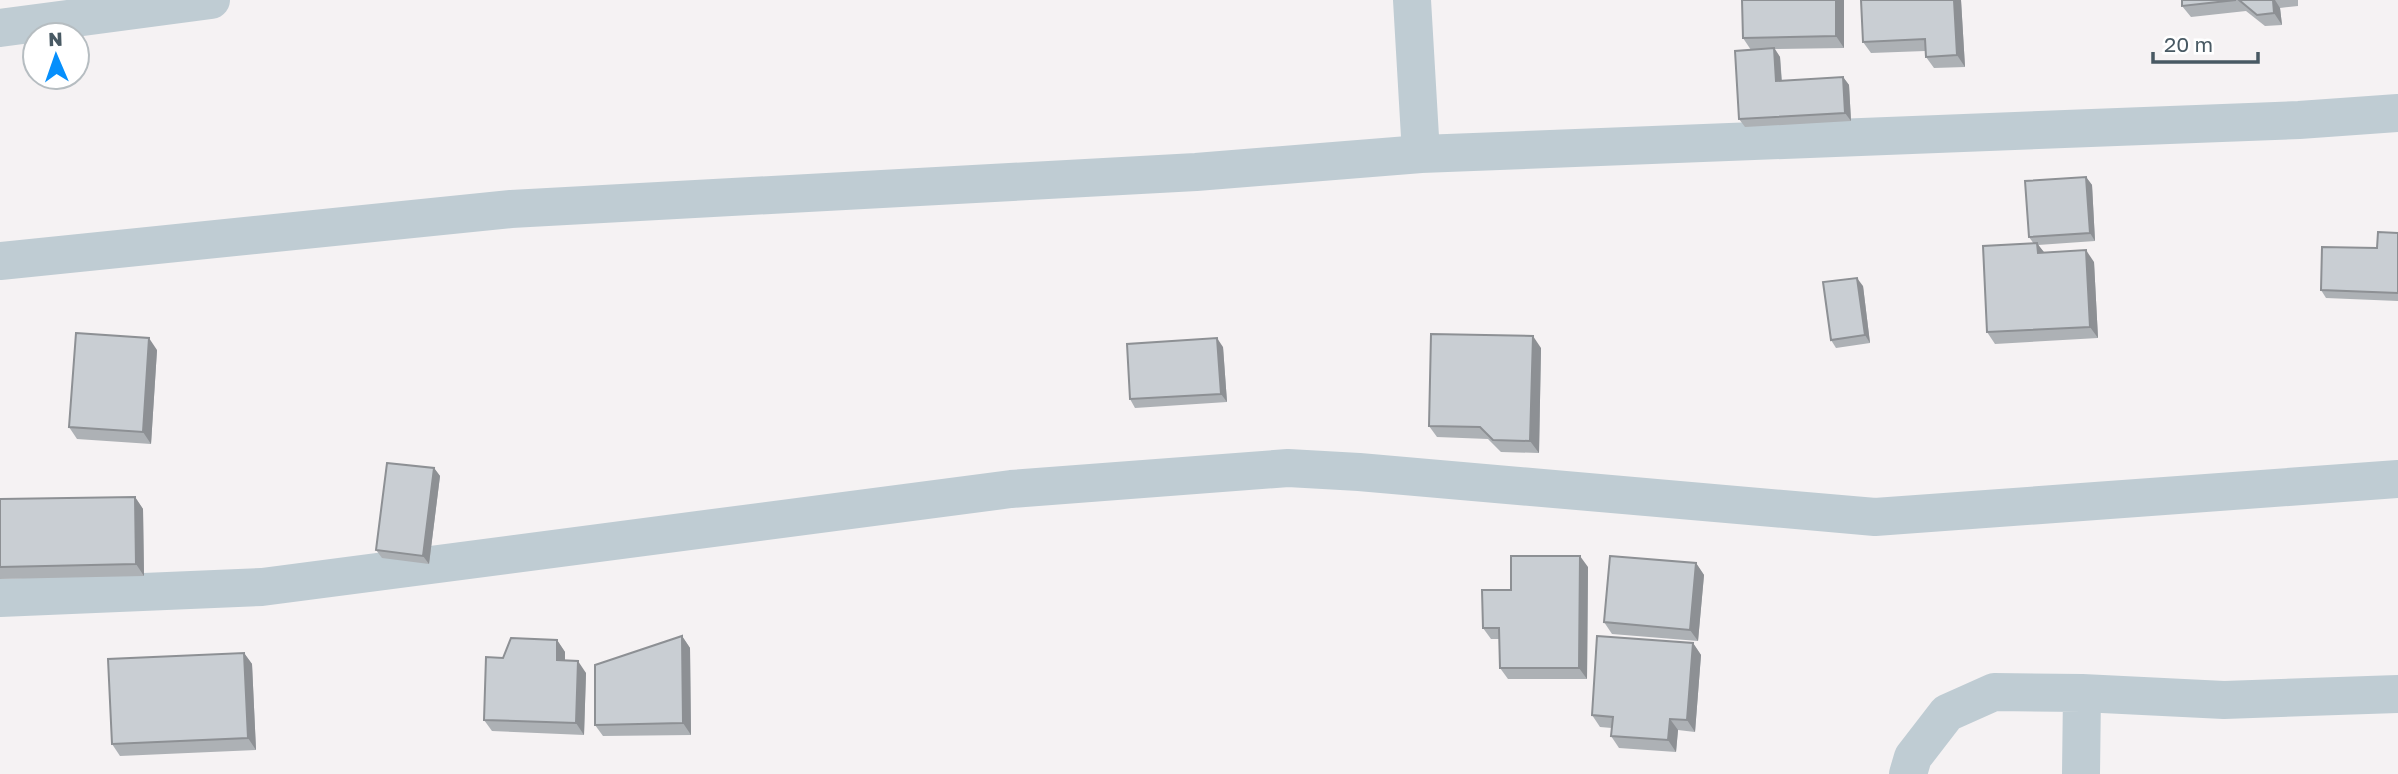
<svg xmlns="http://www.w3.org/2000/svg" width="2398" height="774" viewBox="0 0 2398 774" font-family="'Golos Text',sans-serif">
  <rect width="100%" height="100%" fill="#f5f2f3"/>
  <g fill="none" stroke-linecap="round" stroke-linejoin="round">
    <path stroke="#bfccd3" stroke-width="38" d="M1412,0L1421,154
      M0,28L211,0
      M0,261L511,209L1196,172L1421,154L2299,120L2398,113
      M0,598L262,587L1011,489L1288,468L1359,472L1875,517L2398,479
      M1908,774L1913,757L1947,713L1994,692L2082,693L2224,700L2398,694
      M2081,774L2082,693"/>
  </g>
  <path fill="#adb1b5" d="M1844,0V48L1775,49L1780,57L1782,81L1843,77L1849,85L1851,121L1745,127L1739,119L1751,50L1743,38Z
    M1961,0L1965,67L1934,68L1926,57L1925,51L1871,53L1863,42Z
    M2182,0H2298V6L2280,8L2282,25L2265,26L2246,11L2191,17L2182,6Z
    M2086,177L2092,185L2095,241L2038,245L2044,252L2094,262L2098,338L1995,344L1987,332L2034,244L2029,237Z
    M2398,233V301L2326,298L2321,290Z
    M1863,286L1870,343L1836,348L1831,340Z
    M1223,347L1227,402L1135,408L1130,399Z
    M1541,348L1539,453L1501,452L1488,439L1437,437L1429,426Z
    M157,350L151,444L77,439L69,427Z
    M434,468L440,476L429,564L382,558L376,550Z
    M135,497L143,509L144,576L0,579V499Z
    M1696,563L1704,575L1698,641L1612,634L1604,622Z
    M1588,567L1587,679H1508L1500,668L1499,639H1491L1483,628L1511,590Z
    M682,636L690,648L691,735L603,736L595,725Z
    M557,640L565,652V661L586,673L584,735L492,731L484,720Z
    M1693,643L1701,655L1695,732L1678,730L1676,752L1619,748L1611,736L1612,728L1600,727L1592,715Z
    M244,653L252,664L256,750L120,756L112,744Z"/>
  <path fill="#8d9094" d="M1836,0H1844V48L1836,36Z
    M1954,0H1961L1965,67L1957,55Z
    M2273,0H2275L2280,8L2282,25L2274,13Z
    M1774,48L1780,57L1782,89L1776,81Z
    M1843,77L1849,85L1851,121L1845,113Z
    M2086,177L2092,185L2095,241L2090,233Z
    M2037,243L2046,255L2038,253Z
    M2086,250L2094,262L2098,338L2090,327Z
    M1857,278L1863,286L1870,343L1865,335Z
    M1533,336L1541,348L1539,453L1530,441Z
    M149,338L157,350L151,444L143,432Z
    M1217,338L1223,347L1227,402L1221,394Z
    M434,468L440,476L429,564L423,556Z
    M135,497L143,509L144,576L136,564Z
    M1580,556L1588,567L1587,679L1579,668Z
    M1696,563L1704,575L1698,641L1690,630Z
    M682,636L690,648L691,735L683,723Z
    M557,640L565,652V672L557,660Z
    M1693,643L1701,655L1695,732L1687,720Z
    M244,653L252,664L256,750L248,738Z
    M578,661L586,673L584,735L576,723Z
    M1670,719L1678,730L1676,752L1668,740Z"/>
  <path fill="#c9ced3" stroke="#8d9094" stroke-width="2" d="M1742,0H1836V36L1743,38Z
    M1861,0H1954L1957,55L1926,57L1925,39L1863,42Z
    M2182,0H2236L2182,6Z
    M2239,0H2273L2274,13L2257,15Z
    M1774,48L1776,81L1843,77L1845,113L1739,119L1735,51Z
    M2086,177L2090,233L2029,237L2025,181Z
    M2378,232L2398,233V293L2321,290L2322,247L2377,248Z
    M2037,243L2038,253L2086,250L2090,327L1987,332L1983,246Z
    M1857,278L1865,335L1831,340L1823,282Z
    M76,333L149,338L143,432L69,427Z
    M1431,334L1533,336L1530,441L1493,440L1480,427L1429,426Z
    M1217,338L1221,394L1130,399L1127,344Z
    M387,463L434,468L423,556L376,550Z
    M135,497L136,564L0,567V499Z
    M1511,556H1580L1579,668H1500L1499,628H1483L1482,590H1511Z
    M1610,556L1696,563L1690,630L1604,622Z
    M682,636L683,723L595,725V665Z
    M1597,636L1693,643L1687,720L1670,719L1668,740L1611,736L1613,717L1592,715Z
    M511,638L557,640V660L578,661L576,723L484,720L486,657L503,658Z
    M244,653L248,738L112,744L108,659Z"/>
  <g transform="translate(56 56) rotate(358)"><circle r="33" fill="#ffffff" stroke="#b6bdc1" stroke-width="2"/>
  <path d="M0-5L12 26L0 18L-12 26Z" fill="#068ffc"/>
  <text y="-10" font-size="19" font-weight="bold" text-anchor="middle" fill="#485963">N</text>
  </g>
  <path d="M2153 52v10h105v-10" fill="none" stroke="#485963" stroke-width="3.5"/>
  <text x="2164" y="52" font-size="21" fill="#485963" stroke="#ffffff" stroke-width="5" paint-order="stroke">20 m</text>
</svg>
